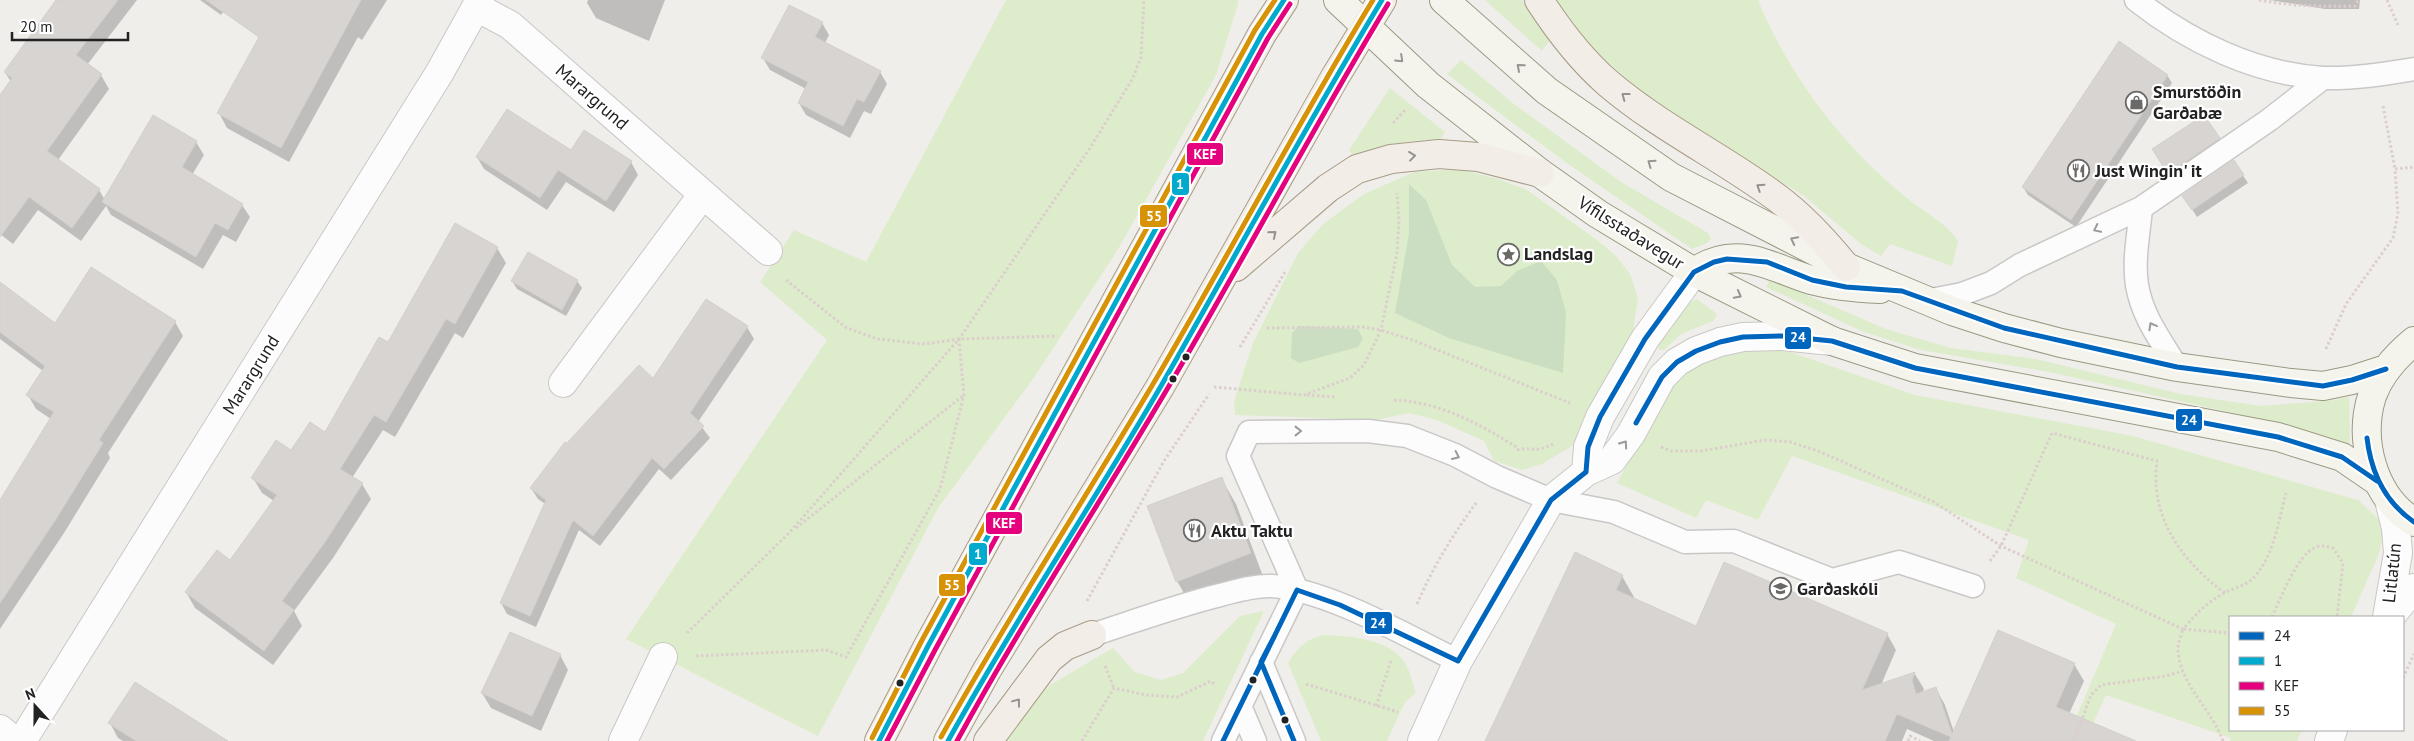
<svg xmlns="http://www.w3.org/2000/svg" width="2414" height="741" viewBox="0 0 2414 741" font-family="'PT Sans',sans-serif">
  <rect width="100%" height="100%" fill="#f0eeeb"/>
  <path fill="#ddeccb" d="M1006,0H1238V4L1216,75L1117,251L1033,379L938,508L818,736L626,639L827,340L760,282L794,230L866,262Z
    M1485,0H1522L1550,40L1542,51Z
    M1556,0H1758C1783,62 1826,123 1874,169C1886,181 1899,192 1912,202C1928,214 1947,224 1958,241L1952,266L1890,244L1881,256L1861,244L1804,196L1653,102L1592,48Z
    M1461,60L1514,104L1621,182L1708,233L1711,239L1707,243L1692,249L1568,164L1447,74Z
    M1390,88L1445,132L1440,140C1410,139 1383,145 1354,156L1349,150Z
    M1460,169L1498,179L1527,190L1597,240L1616,256L1630,274L1638,298L1633,331L1572,446L1542,464L1522,470L1494,461L1484,441L1437,420L1409,413L1376,420L1235,415L1234,401L1253,343L1298,253L1323,224L1364,194L1414,172Z
    M1770,279L1886,329L1951,348L2036,359L2181,394L2260,406L2326,401L2349,397L2350,444L2256,418L2049,372L1921,350L1864,332L1766,287Z
    M1697,299L1717,314L1713,321L1681,334L1664,350H1659L1658,344L1689,303Z
    M1759,349L1790,352L1915,395L2133,436L2358,500L2385,525L2379,554L2351,617H2230V730H2302L2297,741H2230L2231,738L2106,695L2085,741H2066L2116,624L2016,578L2029,540L1792,456L1758,520L1706,500L1696,518L1617,483L1673,380L1711,358Z
    M1264,611L1203,741H1002L1038,692L1113,648L1135,672L1161,680L1183,673L1240,616Z
    M1323,635C1349,636 1386,638 1403,660C1410,669 1412,682 1416,693L1405,702L1387,741H1321L1288,663C1298,647 1305,640 1323,635Z"/>
  <path fill="#cbdec1" d="M1409,184L1426,200L1452,265L1475,287L1501,286L1517,271L1541,261L1557,280L1566,313L1563,373L1449,338L1395,313L1409,234Z
    M1299,326L1358,329L1363,339L1358,347L1299,363L1291,358L1292,333Z"/>
  <path fill="#0003" d="M58,0H137L87,65L101,75L109,89L58,160L99,190L105,200L196,142L204,155L192,175L242,205L250,217L236,242L223,235L203,269L111,215L106,206L81,241L38,210L13,244L0,234V97L11,82L5,72Z
    M200,0H232L221,15Z
    M297,0H387L362,40L358,37L289,162L227,128L219,113Z
    M588,0H665L649,41L596,18L587,3Z
    M2270,0H2360L2359,9H2325Z
    M822,23L829,35L825,43L880,72L887,84L871,114L864,111L850,138L806,115L799,103L806,89L770,70L763,58Z
    M2167,75L2172,83L2076,227L2028,195L2023,187Z
    M2219,139L2223,146L2173,180L2158,157Z
    M572,152L631,162L638,175L614,212L566,182L547,210L484,169L477,157Z
    M2234,162L2248,183L2197,217L2188,203Z
    M497,248L506,263L463,338L455,333L395,437L383,430L352,478L362,484L371,499L333,558L294,611L302,626L273,665L195,608L186,592L230,562L274,501L262,493L253,478L291,451L325,433L389,344Z
    M512,281H577L582,288L566,316L517,289Z
    M0,284L55,325L175,322L183,336L108,453L110,458L64,533L0,629V502L51,419L36,409L28,395L43,371L0,339Z
    M747,327L754,339L698,422L710,438L671,480L659,469L600,546L579,530L536,627L507,614L501,603L545,504L538,499L531,488L567,445L653,380Z
    M1221,478L1236,504L1264,579L1192,607L1177,581Z
    M1622,576L1634,597L1566,741H1492Z
    M1697,627L1887,634L1896,650L1881,685L1915,674L1924,689L1922,693L1936,689L1945,705L1954,732L2074,664L2084,681L2069,714L2133,741H1934L1907,729L1902,741H1607Z
    M560,655L568,670L541,731L491,708L482,693Z
    M110,723L216,741H123L118,738Z"/>
  <path fill="#d7d4d2" stroke="#d3d0cc" d="M56,0H118L76,55L102,74L47,151L100,189L72,228L29,197L0,237V95L12,78L4,72Z
    M206,0H361L281,148L217,113L259,37Z
    M789,5L823,22L815,37L881,71L864,102L857,99L843,126L798,103L808,82L761,58Z
    M2119,41L2168,75L2071,220L2022,187Z
    M507,109L571,150L584,130L632,161L606,201L558,170L540,198L476,157Z
    M153,115L197,141L182,167L243,204L228,230L215,223L196,257L102,202Z
    M2204,115L2220,138L2168,174L2152,149Z
    M2234,160L2244,175L2192,210L2182,196Z
    M455,223L498,247L455,324L446,319L386,422L374,415L340,469L363,483L325,542L282,601L294,610L264,651L185,592L217,550L230,560L277,495L251,478L276,440L291,450L310,422L325,432L379,337L388,342Z
    M528,252L578,280L562,310L511,281Z
    M91,267L176,321L99,440L103,443L56,519L0,603V500L54,412L26,395L45,366L0,332V282L55,323Z
    M706,299L748,326L690,413L704,426L664,469L652,458L593,536L573,520L530,616L500,603L546,500L530,488L565,442L567,443L639,365L653,378Z
    M1222,477L1251,553L1176,582L1147,506Z
    M1575,552L1623,575L1616,590L1696,626L1724,562L1888,633L1862,690L1915,672L1912,680L1916,694L1936,687L1952,734L1998,630L2075,663L2056,707L2136,741H1949L1951,737L1897,714L1885,741H1485Z
    M510,632L561,654L532,716L481,693Z
    M135,682L228,741H136L108,723Z"/>
  <g fill="none" stroke-linecap="round" stroke-linejoin="round">
    <defs>
      <path id="lane" d="M2136,0C2188,41 2255,74 2323,78C2353,79 2384,74 2414,69
        M2141,208C2139,233 2133,260 2137,285C2142,316 2161,341 2177,367
        M1926,301L1962,294L1991,283L2020,265L2141,208L2269,120L2323,78
        M1297,590L1238,456L1249,432L1368,431L1407,436L1455,455L1497,477L1551,500L1614,512L1685,542L1734,541L1832,580L1899,562L1973,586
        M1092,635C1135,621 1176,606 1220,595C1236,591 1254,585 1272,586C1328,590 1407,636 1458,661
        M1261,662L1294,741
        M1240,706L1255,741
        M1223,741L1297,590"/>
      <path id="street" d="M476,7L510,25L768,251
        M563,383L703,194
        M1586,472L1588,447L1600,417L1645,339L1694,272
        M2387,617L2398,553L2396,528L2389,500
        M2390,617L2414,588
        M0,729L14,741
        M22,741L440,72L480,0
        M623,741L663,657
        M1422,741L1458,661L1551,500L1586,472L1612,460L1631,434L1662,377L1677,362L1696,351L1720,342L1743,337L1782,336L1832,341
        M2329,741L2333,730"/>
      <path id="secondary" d="M1338,0L1428,85L1540,173L1598,214L1694,272L1832,341L1915,368L2278,437L2342,457L2377,481
        M1444,0L1547,91L1671,177L1846,267L1952,311L2004,328L2061,343L2177,367L2291,383L2323,386L2352,380L2386,369
        M1694,272C1737,243 1770,267 1811,280C1834,286 1857,288 1880,289
        M2414,341C2396,356 2380,373 2372,396C2358,440 2373,497 2414,522"/>
      <path id="primary" d="M1539,0C1559,31 1581,60 1609,84C1661,128 1722,157 1776,197C1803,217 1825,241 1846,267
        M1236,267L1328,188L1357,169L1391,159L1439,154L1478,157L1540,173
        M879,741L928,646L1262,34L1284,0
        M948,741L987,670L1160,387L1335,77L1382,0
        M988,741L1049,659L1065,646L1092,635"/>
    </defs>
    <use href="#lane" stroke="#c9c8c7" stroke-width="25"/>
    <use href="#street" stroke="#c9c8c7" stroke-width="30"/>
    <use href="#secondary" stroke="#999a82" stroke-width="30"/>
    <use href="#primary" stroke="#a79c86" stroke-width="30"/>
    <path stroke="#dccecd" stroke-width="3" stroke-dasharray="2.5 2.5" stroke-linecap="butt" d="M2259,0C2291,6 2322,7 2355,6L2358,0
      M2387,0L2398,25
      M2383,106L2395,169
      M1393,123L1406,109
      M786,280L845,327L877,339L925,344L959,339L1057,336
      M1267,328L1363,327L1381,330L1415,341L1570,403
      M1240,347L1285,272
      M2326,349L2346,304L2393,238L2398,213L2395,169L2414,167
      M1214,387L1304,395L1350,378L1364,365L1381,330L1397,253L1399,221L1397,193
      M1307,395L1336,397
      M1394,400C1441,402 1479,424 1518,448
      M1661,447L1671,451H1701L1765,440L1790,442L1818,451L1934,502L2001,546L2183,629C2196,614 2208,601 2226,592C2237,587 2248,585 2256,575C2274,554 2279,519 2286,493
      M1517,450C1530,446 1535,454 1553,444
      M796,528L964,395
      M1990,561L2001,546L2052,433L2157,461C2149,516 2182,562 2225,593
      M1087,601L1164,461L1209,394
      M1417,604C1433,567 1453,534 1477,502
      M2272,617C2280,600 2297,556 2314,548C2320,545 2326,546 2333,548L2343,563L2337,617
      M687,633L789,533L959,339L1090,148L1133,78L1141,57L1144,0
      M696,656L826,650L846,657L940,489L964,395L959,340
      M1105,666L1114,688
      M2403,678L2414,654
      M1306,684L1398,712
      M1376,706L1391,661
      M1082,741L1114,688L1146,695L1177,697L1211,681L1216,686
      M1908,741L1910,736L1920,741
      M2074,741L2091,695L2101,685L2166,676L2183,671
      M2223,741C2212,710 2181,686 2178,651C2177,645 2181,636 2183,629L2230,633"/>
    <use href="#lane" stroke="#fdfcfc" stroke-width="22"/>
    <use href="#street" stroke="#fdfcfc" stroke-width="28"/>
    <use href="#secondary" stroke="#f4f4ed" stroke-width="28"/>
    <use href="#primary" stroke="#f3ede7" stroke-width="28"/>
    <defs>
      <path id="bus-1" d="M1636,423L1662,377L1677,362L1696,351L1720,342L1743,337L1782,336L1832,341L1915,368L2278,437L2342,457L2377,481
        M2367,438C2371,473 2385,502 2414,522
        M1297,590L1340,605L1458,661
        M1274,637L1261,662L1294,741
        M1458,661L1551,500L1586,472L1588,447L1600,417L1645,339L1694,272L1714,262L1727,259L1767,262L1812,280L1846,287L1902,291L2004,328L2177,367L2323,386L2352,380L2386,369
        M1223,741L1297,590"/>
      <path id="bus-2" d="M879,741L928,646L1262,34L1284,0
        M948,741C1015,620 1092,505 1161,386C1235,257 1305,127 1382,0"/>
      <path id="bus-3" d="M887,741L935,650L1268,38L1290,4
        M957,741C1022,622 1097,508 1166,391C1242,263 1311,131 1388,4"/>
      <path id="bus-4" d="M941,737C1008,617 1083,502 1153,384C1228,257 1296,126 1373,0
        M872,738L921,642L1255,30L1275,0"/>
    </defs>
    <use href="#bus-1" stroke="#fff" stroke-width="9"/>
    <use href="#bus-2" stroke="#fff" stroke-width="9"/>
    <use href="#bus-3" stroke="#fff" stroke-width="9"/>
    <use href="#bus-4" stroke="#fff" stroke-width="9"/>
    <use href="#bus-1" stroke="#0065bd" stroke-width="5"/>
    <use href="#bus-2" stroke="#00a9ce" stroke-width="5"/>
    <use href="#bus-3" stroke="#e5007d" stroke-width="5"/>
    <use href="#bus-4" stroke="#d79205" stroke-width="5"/>
  </g>
  <defs><path id="oneway-chevron" d="M-2-3.5L2.5 0L-2 3.5" fill="none" stroke-width="1.6" stroke-linecap="round" stroke-linejoin="round" transform="scale(1.25)"/></defs>
  <g stroke="#969692">
    <use href="#oneway-chevron" transform="translate(1400 59) rotate(43)"/>
    <use href="#oneway-chevron" transform="translate(1520 67) rotate(-139)"/>
    <use href="#oneway-chevron" transform="translate(1651 163) rotate(-145)"/>
    <use href="#oneway-chevron" transform="translate(1794 240) rotate(-153)"/>
    <use href="#oneway-chevron" transform="translate(1738 295) rotate(28)"/>
  </g>
  <g stroke="#95928e">
    <use href="#oneway-chevron" transform="translate(1625 96) rotate(-143)"/>
    <use href="#oneway-chevron" transform="translate(1412 156) rotate(-7)"/>
    <use href="#oneway-chevron" transform="translate(1760 187) rotate(-147)"/>
    <use href="#oneway-chevron" transform="translate(1273 234) rotate(-40)"/>
    <use href="#oneway-chevron" transform="translate(1017 702) rotate(-53)"/>
  </g>
  <g stroke="#9a9a9a">
    <use href="#oneway-chevron" transform="translate(2097 229) rotate(154)"/>
    <use href="#oneway-chevron" transform="translate(2152 326) rotate(-119)"/>
    <use href="#oneway-chevron" transform="translate(1298 431)"/>
    <use href="#oneway-chevron" transform="translate(1624 444) rotate(-55)"/>
    <use href="#oneway-chevron" transform="translate(1456 456) rotate(25)"/>
  </g>
  <defs>
    <symbol id="shop-ring" viewBox="-11 -11 22 22"><circle r="9.5" fill="#fff" stroke="#6a6968" stroke-width="1.5"/><path d="M-5-2.5h2.3a2.7 3.5 0 0 1 5.4 0H5L5.5 6h-11ZM-1.5-2.5h3a1.5 2.3 0 0 0-3 0Z" fill="#6a6968"/></symbol>
    <symbol id="restaurant-ring" viewBox="-11 -11 22 22"><circle r="9.5" fill="#fff" stroke="#6a6968" stroke-width="1.5"/><path d="M-5-6h1v4h1v-4h1v4h1v-4h1v5L-1.5 .5V6h-2V.5L-5-1ZM5-6V6H3V1.5H1.5Q1.5-4 5-6Z" fill="#6a6968"/></symbol>
    <symbol id="sight-ring" viewBox="-11 -11 22 22"><circle r="9.5" fill="#fff" stroke="#6a6968" stroke-width="1.5"/><path d="M0-6L1.8-2.2L6-1.7L2.9 1.2L3.7 5.4L0 3.3L-3.7 5.4L-2.9 1.2L-6-1.7L-1.8-2.2Z" fill="#6a6968"/></symbol>
    <symbol id="school-ring" viewBox="-11 -11 22 22"><circle r="9.5" fill="#fff" stroke="#6a6968" stroke-width="1.5"/><path d="M0-5L7-2L0 1L-7-2ZM-4 1L0 2.5L4 1V4Q0 6-4 4Z" fill="#6a6968"/></symbol>
  </defs>
  <g fill-rule="evenodd">
    <use href="#shop-ring" x="2124" y="90" width="25" height="25"/>
    <use href="#restaurant-ring" x="2066" y="158" width="25" height="25"/>
    <use href="#sight-ring" x="1496" y="242" width="25" height="25"/>
    <use href="#restaurant-ring" x="1182" y="518" width="25" height="25"/>
    <use href="#school-ring" x="1768" y="576" width="25" height="25"/>
  </g>
  <g fill="#222" stroke="#fff" stroke-width="2">
    <circle cx="1186" cy="357" r="4.5"/>
    <circle cx="1173" cy="379" r="4.5"/>
    <circle cx="1253" cy="680" r="4.5"/>
    <circle cx="900" cy="683" r="4.5"/>
    <circle cx="1285" cy="720" r="4.5"/>
  </g>
  <g text-anchor="middle" stroke-width="4.5" stroke-linejoin="round" paint-order="stroke">
    <g font-size="18" font-weight="bold" fill="#222" stroke="#fff" text-anchor="start">
      <text x="2153" y="98">Smurstöðin<tspan x="2153" dy="21">Garðabæ</tspan></text>
      <text x="2095" y="177">Just Wingin' it</text>
      <text x="1524" y="260">Landslag</text>
      <text x="1211" y="537">Aktu Taktu</text>
      <text x="1797" y="595">Garðaskóli</text>
    </g>
    <g font-size="18" fill="#222" stroke="#fff">
      <text transform="translate(592 97) rotate(41)" y="6">Marargrund</text>
      <text transform="translate(1631 233) rotate(32)" y="6">Vífilsstaðavegur</text>
      <text transform="translate(251 375) rotate(-58)" y="6">Marargrund</text>
      <text transform="translate(2392 573) rotate(-84)" y="6">Litlatún</text>
    </g>
  </g>
  <g stroke="#fff" stroke-width="2">
    <rect x="1186" y="142" width="38" height="24" rx="5" fill="#e5007d"/>
    <rect x="1171" y="172" width="19" height="24" rx="5" fill="#00a9ce"/>
    <rect x="1139" y="204" width="29" height="24" rx="5" fill="#d79205"/>
    <rect x="1784" y="326" width="28" height="24" rx="5" fill="#0065bd"/>
    <rect x="2175" y="408" width="28" height="24" rx="5" fill="#0065bd"/>
    <rect x="985" y="511" width="38" height="24" rx="5" fill="#e5007d"/>
    <rect x="968" y="542" width="20" height="24" rx="5" fill="#00a9ce"/>
    <rect x="938" y="573" width="28" height="24" rx="5" fill="#d79205"/>
    <rect x="1364" y="611" width="29" height="24" rx="5" fill="#0065bd"/>
  </g>
  <g font-size="14" text-anchor="middle" font-weight="bold" fill="#fff">
    <text x="1205" y="159">KEF</text>
    <text x="1180" y="189">1</text>
    <text x="1154" y="221">55</text>
    <text x="1798" y="342">24</text>
    <text x="2189" y="425">24</text>
    <text x="1004" y="528">KEF</text>
    <text x="978" y="559">1</text>
    <text x="952" y="590">55</text>
    <text x="1378" y="628">24</text>
  </g>
  <rect x="2229" y="616" width="175" height="115" fill="#ffffff" stroke="#a7a7a7"/>
  <rect x="2239" y="632" width="25" height="8" fill="#0065bd" stroke="#a7a7a7"/>
  <text x="2274" y="641" font-size="15" fill="#222222">24</text>
  <rect x="2239" y="657" width="25" height="8" fill="#00a9ce" stroke="#a7a7a7"/>
  <text x="2274" y="666" font-size="15" fill="#222222">1</text>
  <rect x="2239" y="682" width="25" height="8" fill="#e5007d" stroke="#a7a7a7"/>
  <text x="2274" y="691" font-size="15" fill="#222222">KEF</text>
  <rect x="2239" y="707" width="25" height="8" fill="#d79205" stroke="#a7a7a7"/>
  <text x="2274" y="716" font-size="15" fill="#222222">55</text>
  <g transform="translate(35 706) rotate(339)" stroke="#ffffff" stroke-width="4" paint-order="stroke">
  <path d="M0-4L9 19L0 12L-9 19Z" fill="#222222"/>
  <text y="-8" font-size="14" font-weight="bold" text-anchor="middle" fill="#222222">N</text>
  </g>
  <path d="M12 32v8h116v-8" fill="none" stroke="#222222" stroke-width="2.5"/>
  <text x="20" y="32" font-size="15" fill="#222222" stroke="#ffffff" stroke-width="4" paint-order="stroke">20 m</text>
</svg>
